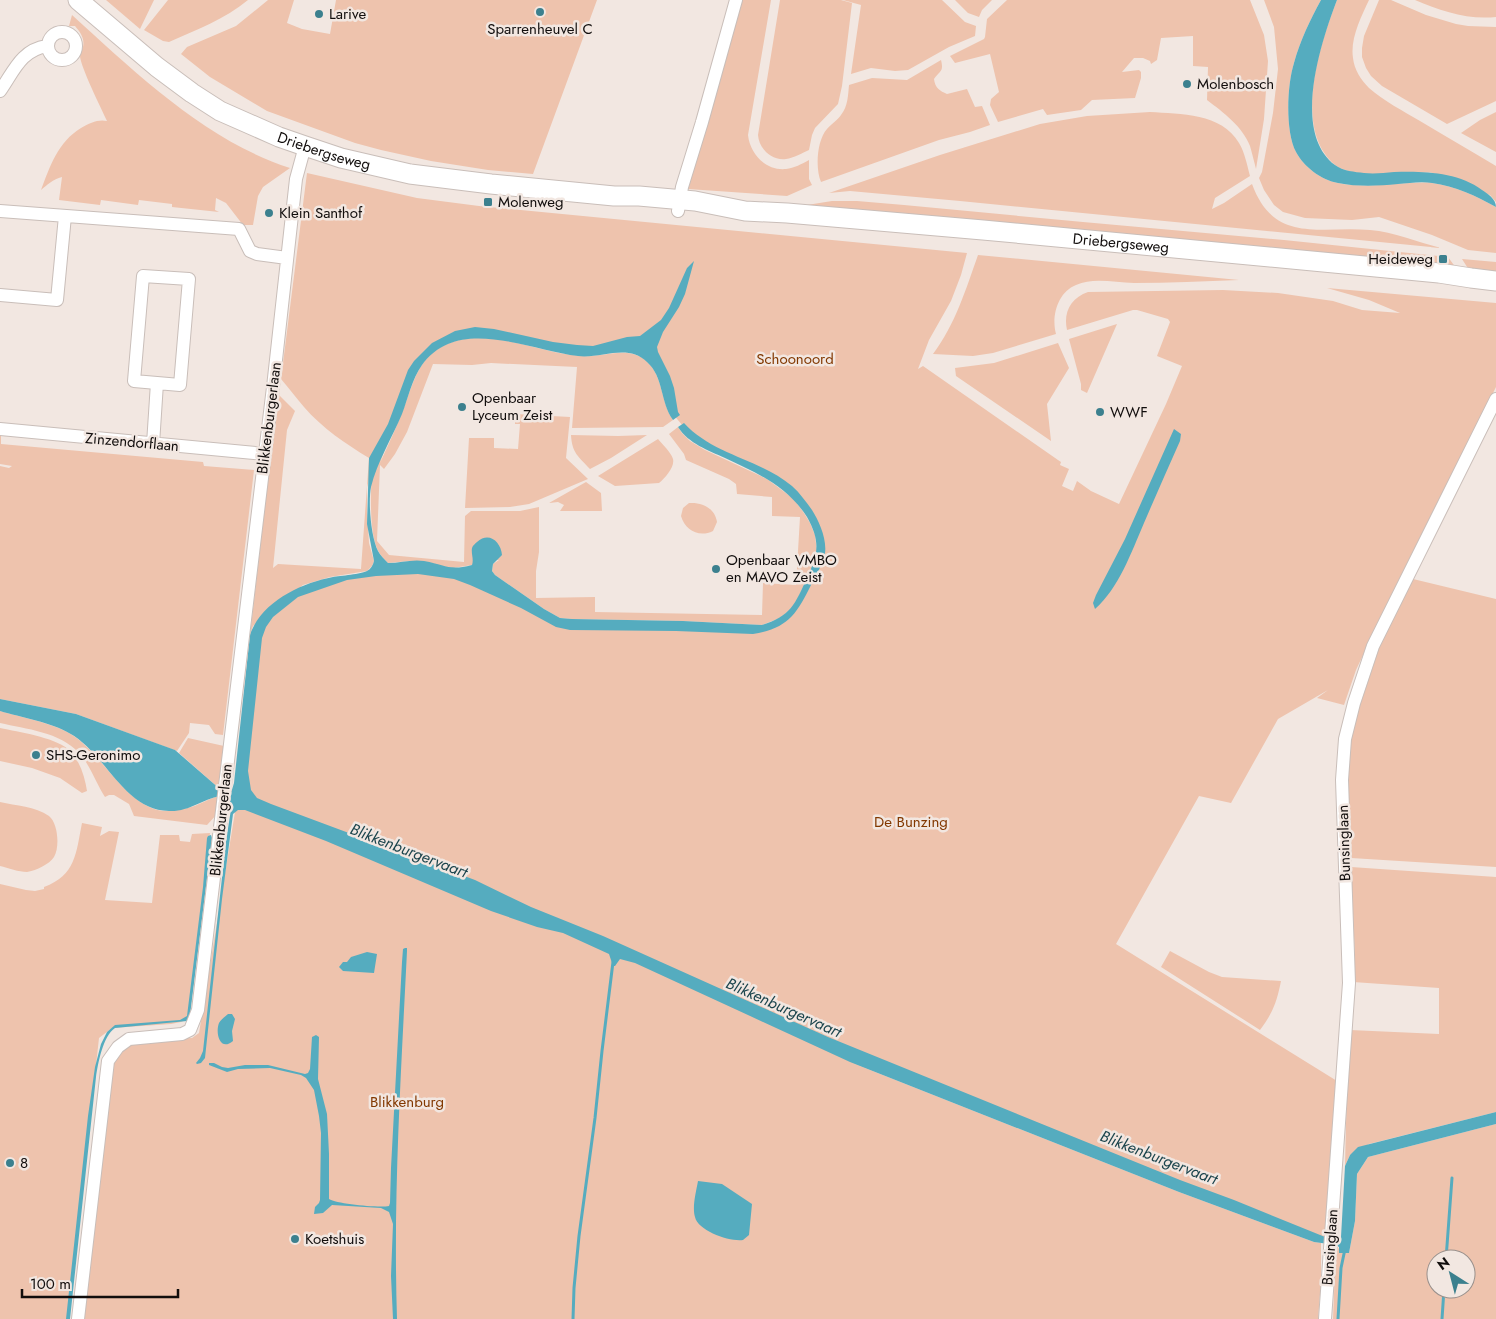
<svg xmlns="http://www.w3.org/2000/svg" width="1496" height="1319" viewBox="0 0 1496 1319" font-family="Jost,sans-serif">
  <rect width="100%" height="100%" fill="#f2e7e1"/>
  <path fill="#eec3ad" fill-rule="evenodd" d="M106,0H154L140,29Z
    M168,0H248C225,19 196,30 169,42L163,41L144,30Z
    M268,0H294L287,23L302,29L330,34L336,0H597L533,174L488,170L431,161L381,150L355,143L267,111L210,77L181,54L187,47L236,26Z
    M738,0H771L748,135C750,154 766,171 786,169C794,168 802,164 809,160V179L812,185L787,196L688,189Z
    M780,0H841L852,3L842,86L838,104L815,128L812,135L809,150C802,153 794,158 786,159C772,161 759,149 758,135Z
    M843,0H942L965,22L976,26L975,36L949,47L908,70L895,71L871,68L851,74L861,5Z
    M955,0H992L982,10L979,17L968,13Z
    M1007,0H1250L1264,35L1268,61L1264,119L1256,169C1254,161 1252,153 1250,146C1242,126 1224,113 1207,100L1208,67L1193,66V36L1161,38L1157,60L1151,64L1150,61L1143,58H1134L1122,72L1139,70L1141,72V78L1135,98L1092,100L1081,110L1047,115L1043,109L998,122L990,105L991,99L999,92L990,54L955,63L950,56L984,39L985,37L987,19Z
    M1264,0H1321C1310,20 1300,41 1294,63C1287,85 1285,131 1296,152C1304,167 1321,180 1338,183C1362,188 1385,184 1410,183C1417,183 1425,182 1432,183C1455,186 1476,196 1496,207V253L1468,250L1432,235L1379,217L1352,220L1305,218L1283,212L1274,205L1264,190L1259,178L1262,172L1273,113L1278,69L1274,27Z
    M1337,0H1369C1361,17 1350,39 1353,58C1354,69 1361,80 1369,88C1384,101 1403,111 1420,121C1445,136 1471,151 1496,166V202L1490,195C1477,190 1464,185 1451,180C1445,178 1439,174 1433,173C1428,172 1422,173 1418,173C1394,172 1365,178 1342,169C1335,166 1329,160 1325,154C1297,114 1321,41 1337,0Z
    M1379,0H1391L1426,15L1456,24L1468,26L1496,27V101L1447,124L1382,86L1371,76L1366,68L1362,57V48L1364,36Z
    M1415,0H1496V17C1467,20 1441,11 1415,0Z
    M72,15C136,73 206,141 290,168L263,187L258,196L253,225H243L226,203L216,198L215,210L219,212L172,207V204L139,200L138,205L101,200L100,205L59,200L62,177C53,179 47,185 41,190C50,166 58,142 81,128C90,123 98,119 107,121C102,110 79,64 80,55C80,54 83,48 83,47C85,38 80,32 75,26H69Z
    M941,60C944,72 940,70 934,79C935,88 940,91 947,94L967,89L975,107L982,106L990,125L970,132L939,140L821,182C815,168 817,140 827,129C831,124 838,120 841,115C848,106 848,95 849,85L872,78L907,80Z
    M1150,112C1180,114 1222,113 1239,143C1245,153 1247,165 1250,176L1215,198L1212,209L1224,203L1252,184C1274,244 1319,226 1370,230C1394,232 1417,242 1441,248L960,201L850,191L829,193L940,155L1040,124L1087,116Z
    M1496,112V152L1461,133L1480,120Z
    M307,173L417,198L479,206L967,253L961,275L951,301L929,340L918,369L923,366L1058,460L1061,462L1060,465L1069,469L1062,486L1073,491L1077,481L1091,491L1119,504L1166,404L1182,366L1157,356L1170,322L1168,319L1137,310H1133L1067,330C1063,312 1071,298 1088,292L1223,290L1278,293L1333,301L1362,310L1400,313L1369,300L1327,288L1496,303V387L1380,619L1356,670L1344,705L1317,698L1328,690L1278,719L1231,803L1199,796L1116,944L1337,1081L1325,1241L850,1062L1179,1192L1314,1242L1321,1243V1282L1318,1319H80L115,1042L192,1038L199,1033L235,812L255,631L301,592L380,570L460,573L554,621L757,629L780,623L791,612L821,557L819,535L805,507L785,487L694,439L672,413L655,361L637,342L581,349L480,333L442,342L413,370L380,463C387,447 395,431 401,415C410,394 414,370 431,354C442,344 458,339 473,338C509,336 546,354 582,356C603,358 625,346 644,359C664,374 660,402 673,420L663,427L572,428L577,367L491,363L472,365L433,364L407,432L395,454L384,469L380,465L377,541L389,555L464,562L465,516L471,511H520L539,507V552L536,571V598L595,597V612L762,615L763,583L796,585L800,517L772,516V497L737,494L736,484L729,479L686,460L684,454L669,434L678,427L682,433L690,441L705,450L767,479L794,499L804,513L810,523L815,535L817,552L815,561L797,600L792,608L780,618L762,625L683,621L572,619L560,618L544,609L495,575L492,571L493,564L499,560L474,561L472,565L453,568L409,561L388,563C385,560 382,557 380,554C368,537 371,489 372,468L367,487V511L369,543L374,561L372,566L367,571L330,577L303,585L253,626L250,635L278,394L295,411L287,430L273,568L278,564L361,569L369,458C346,444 322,428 304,407C296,398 289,388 281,379Z
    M832,201H857L904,205L1083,222L1284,240L1448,257L1456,268L807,205Z
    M978,255L1010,258L1239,280C1204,281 1169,283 1134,283C1115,283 1094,277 1076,285C1058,292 1051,316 1056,334L993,353L973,356L933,354C955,325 966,289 978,255Z
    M1462,259L1496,262V273L1469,270Z
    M1117,324L1087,393L1081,390V384L1069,339Z
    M1058,343L1069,368L1047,404L1051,441L956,376L955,368L994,363Z
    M515,414L570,417L566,458L588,479L529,504L510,507L465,508L469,438H494V448L518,449L520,424H515Z
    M0,435H1V444L203,462L204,466L254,470L223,735L215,734L209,725L190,723L189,733L177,751L76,714L0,699V466L9,468L12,466L0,464Z
    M571,435L618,436L647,435L611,458L590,469C578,456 572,453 571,435Z
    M658,439C662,444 671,452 673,459C675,467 665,478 659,483L615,486L598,476Z
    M586,482L601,493L602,511H560L564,505L558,502L549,503Z
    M689,503C702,502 715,508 717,522L713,531C699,538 685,530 681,516L683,508Z
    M1413,579L1496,599V867L1351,858L1348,774L1351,721L1371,662Z
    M0,711C20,717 52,723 69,733C102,751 128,813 169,811C178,810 191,808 199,804C206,801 213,797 220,796L218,813L207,825L134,816L129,804L114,795H109L105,797C97,785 89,763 79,753C60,732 26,729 0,723Z
    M0,728C19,732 53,737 68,749C79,758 85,777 87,791L82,793L60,778L32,768L0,761Z
    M188,738L224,746L221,790L179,753Z
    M0,802C16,806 35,806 49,816C58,823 60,847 54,857C50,864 35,871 27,872C19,872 8,868 0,866Z
    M82,823L102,827L100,836L109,831L119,832L105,900L152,903L160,835H179L180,841L190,842L192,834L210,833L188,1019L181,1022L171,1024L112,1028L99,1038L68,1319H0V884L26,890L35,891L44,889V887C76,875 76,853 82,823Z
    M1351,867L1496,877V1112L1369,1144L1350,1155L1345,1166L1347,1082L1350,1030L1439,1034V988L1353,982L1355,959Z
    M1170,951L1209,972L1222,977L1281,981C1277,1001 1273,1013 1260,1030L1161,967Z
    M1496,1124V1319H1333L1336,1245L1339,1249L1349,1253L1355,1221L1357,1174L1368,1157ZM1436,1259H1466V1289H1436Z"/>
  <path fill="#55acbf" d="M1321,0H1337C1321,42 1291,132 1335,165C1343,171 1355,172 1364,173C1374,174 1384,173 1394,172C1424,171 1458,172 1482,190C1488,194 1496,199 1496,207C1476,196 1455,186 1432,183C1422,181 1409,183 1398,184C1378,186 1358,187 1338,183C1321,180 1304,167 1296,152C1285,131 1287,85 1294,63C1300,41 1310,20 1321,0Z
    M694,261L685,294L679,307L663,332L657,347L658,352L670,376L674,388L678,412L680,415L673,420C660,402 664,377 647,362C628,343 601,359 578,356C539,351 484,328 448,344C438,348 428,356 422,365C412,379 408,398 402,414C392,438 377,462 371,487C368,503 371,537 378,551C380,555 384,559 388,563C400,563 412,559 424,561C446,565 449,571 472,565C474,559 471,554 472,548C473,545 475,544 477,542C489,531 501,542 502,555L493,564L492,571L495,575L544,609L560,618L572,619L683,621L762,625C791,616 795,604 807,578C818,554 821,542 807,517C787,486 757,473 725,458C708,450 689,444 678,427L684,423C713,455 760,459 792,486C800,493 806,502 812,510C819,521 827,539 825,553C823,564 816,575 811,585C797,614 787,629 753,634L676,631L570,630L556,627L521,608L470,585L454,579L418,574L376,576L347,580L298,597L273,617L266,627L262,638L248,771L251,790L257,798L271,804L475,880L531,907L603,936L828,1037L1180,1180L1234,1200L1330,1239H1336L1341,1237L1345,1166L1350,1155L1358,1147L1496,1112V1124L1368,1157L1357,1174L1355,1221L1349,1253H1339V1247L1336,1245L1314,1242L1179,1192L850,1062L635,963L620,959L615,966H613L609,954L563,933L537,927L491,911L326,841L245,810H238L233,814L222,899L205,1058L201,1063L197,1064L196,1063L200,1058L203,1051L226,841L232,803L220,796C203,799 189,812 169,811C123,810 106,753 69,733C53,723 20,717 0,711V699L76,714L175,750L221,790L231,793L234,783L250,635C261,602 301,583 333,577C340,576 362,574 367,571C371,569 373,565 374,561L367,524L369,458L388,424L408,370L414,361L432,343L455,331L475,327L494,329L553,342L577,345L593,346L627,337L640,336L661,320L669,308L687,268Z
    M1174,429L1181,434L1180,441C1168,468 1156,495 1144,523C1131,553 1119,588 1095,609L1093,603L1096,595L1125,539Z
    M211,835L212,838L190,1015L187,1021L115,1028C103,1036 98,1063 96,1077L70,1319H66L88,1116L95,1067L101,1044L107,1032L115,1025L180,1020L187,1016L203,887L207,838L208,836Z
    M405,948H407V951C401,1074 393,1196 397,1319H393L391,1276L393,1224L389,1212L381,1208L332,1205L323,1213L314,1214L315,1207L319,1203L320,1200L321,1133L319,1116L314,1090L306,1078L301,1075L270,1068L238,1069L227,1072L209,1065V1063H214L222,1067L228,1068L245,1065H268L305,1074L308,1073L310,1069L312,1037L316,1035L319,1037L318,1079L327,1114L329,1154V1199C337,1204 379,1208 389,1206L390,1203L391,1168L402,962L403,949Z
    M367,952L377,954L374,973L343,971L339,967L343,962H347L351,957Z
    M228,1014H232L235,1019L232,1031L233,1041C220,1052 215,1033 219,1023C221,1019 225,1017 228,1014Z
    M698,1181L722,1184L752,1204L749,1235L743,1240C730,1242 698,1231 695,1217C692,1207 696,1192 698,1181Z"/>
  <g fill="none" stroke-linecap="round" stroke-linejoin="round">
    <path stroke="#55acbf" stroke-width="3" d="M1446,1259L1452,1178
      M573,1319L574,1288L579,1236L595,1118L602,1051L613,962
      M1338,1319L1341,1268L1345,1249
      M1442,1319L1444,1289"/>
    <defs>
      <path id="minor" d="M48 46a14 14 0 1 1 28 0a14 14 0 1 1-28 0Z
        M0,91C14,71 21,50 47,46
        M0,211L239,229L250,251L257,254L287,258
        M678,211L682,187L702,122L736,0
        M0,295L57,300L65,216
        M0,429L265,454
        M153,444L157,383L180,385L189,279L143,276L134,381L157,383
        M78,1319L108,1061L118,1047L129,1039L182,1034L190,1030L198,1010L273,387L296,179L305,146
        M1325,1319L1349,983L1342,780L1345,739L1354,703L1373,646L1496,399"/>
      <g id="primary">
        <path id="s1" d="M78,0L157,67L192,93L220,111L279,137L305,146L341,158L410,174L491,184L614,196H639L695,201L745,211L787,213L983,230L1439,273L1471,278L1496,281"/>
      </g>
    </defs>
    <use href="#minor" stroke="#c9beb9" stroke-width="14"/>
    <use href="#primary" stroke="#c9beb9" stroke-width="21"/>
    <use href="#minor" stroke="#fff" stroke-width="12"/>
    <use href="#primary" stroke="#fff" stroke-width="19"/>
  </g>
  <g fill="#3c808e" stroke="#f2e7e1" stroke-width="2">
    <circle cx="540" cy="12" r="5"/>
    <circle cx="319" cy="14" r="5"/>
    <circle cx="1187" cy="84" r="5"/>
    <rect x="483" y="197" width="10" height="10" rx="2.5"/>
    <circle cx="269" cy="213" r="5"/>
    <rect x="1438" y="254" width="10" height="10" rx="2.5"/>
    <circle cx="462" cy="407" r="5"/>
    <circle cx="1100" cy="412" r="5"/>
    <circle cx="716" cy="569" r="5"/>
    <circle cx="36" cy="755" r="5"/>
    <circle cx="10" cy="1163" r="5"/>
    <circle cx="295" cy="1239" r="5"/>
  </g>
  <g text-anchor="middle" stroke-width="5" stroke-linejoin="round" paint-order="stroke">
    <g font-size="15" fill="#110d0c" stroke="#f2e7e1" text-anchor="start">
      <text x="329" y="19">Larive</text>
      <text x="540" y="34" text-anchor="middle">Sparrenheuvel C</text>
      <text x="1197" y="89">Molenbosch</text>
      <text x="498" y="207">Molenweg</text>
      <text x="279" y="218">Klein Santhof</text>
      <text x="1433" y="264" text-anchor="end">Heideweg</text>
      <text x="472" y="403">Openbaar<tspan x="472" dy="17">Lyceum Zeist</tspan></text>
      <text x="1110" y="417">WWF</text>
      <text x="726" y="565">Openbaar VMBO<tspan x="726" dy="17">en MAVO Zeist</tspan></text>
      <text x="46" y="760">SHS-Geronimo</text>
      <text x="20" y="1168">8</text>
      <text x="305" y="1244">Koetshuis</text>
    </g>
    <g font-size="15" fill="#110d0c" stroke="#f2e7e1">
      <text dy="5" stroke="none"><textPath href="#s1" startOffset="292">Driebergseweg</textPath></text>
      <text dy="5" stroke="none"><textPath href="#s1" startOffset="1096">Driebergseweg</textPath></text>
      <text transform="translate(269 418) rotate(-83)" y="5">Blikkenburgerlaan</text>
      <text transform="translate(132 442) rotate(5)" y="5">Zinzendorflaan</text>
      <text transform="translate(221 820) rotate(-84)" y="5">Blikkenburgerlaan</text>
      <text transform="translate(1344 843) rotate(-92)" y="5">Bunsinglaan</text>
      <text transform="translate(1330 1247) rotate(-86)" y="5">Bunsinglaan</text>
    </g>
    <g font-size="15" fill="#823800" stroke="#f2e7e1">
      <text x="795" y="364">Schoonoord</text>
      <text x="911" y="827">De Bunzing</text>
      <text x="407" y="1107">Blikkenburg</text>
    </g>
    <g font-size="16" font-style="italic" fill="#1c454d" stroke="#f2e7e1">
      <text transform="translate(409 850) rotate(21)" y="6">Blikkenburgervaart</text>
      <text transform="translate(784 1007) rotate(24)" y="6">Blikkenburgervaart</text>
      <text transform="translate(1159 1157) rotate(21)" y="6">Blikkenburgervaart</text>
    </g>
  </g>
  <g transform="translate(1451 1274) rotate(324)"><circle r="24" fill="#f2e7e1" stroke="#98908c"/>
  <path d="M0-4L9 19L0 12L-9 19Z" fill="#3c808e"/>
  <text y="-8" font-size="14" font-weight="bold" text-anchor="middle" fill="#110d0c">N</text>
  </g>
  <path d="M22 1289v8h156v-8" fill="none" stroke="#110d0c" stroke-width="2.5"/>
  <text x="30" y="1289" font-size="15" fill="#110d0c" stroke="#f2e7e1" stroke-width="4" paint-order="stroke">100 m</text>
</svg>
